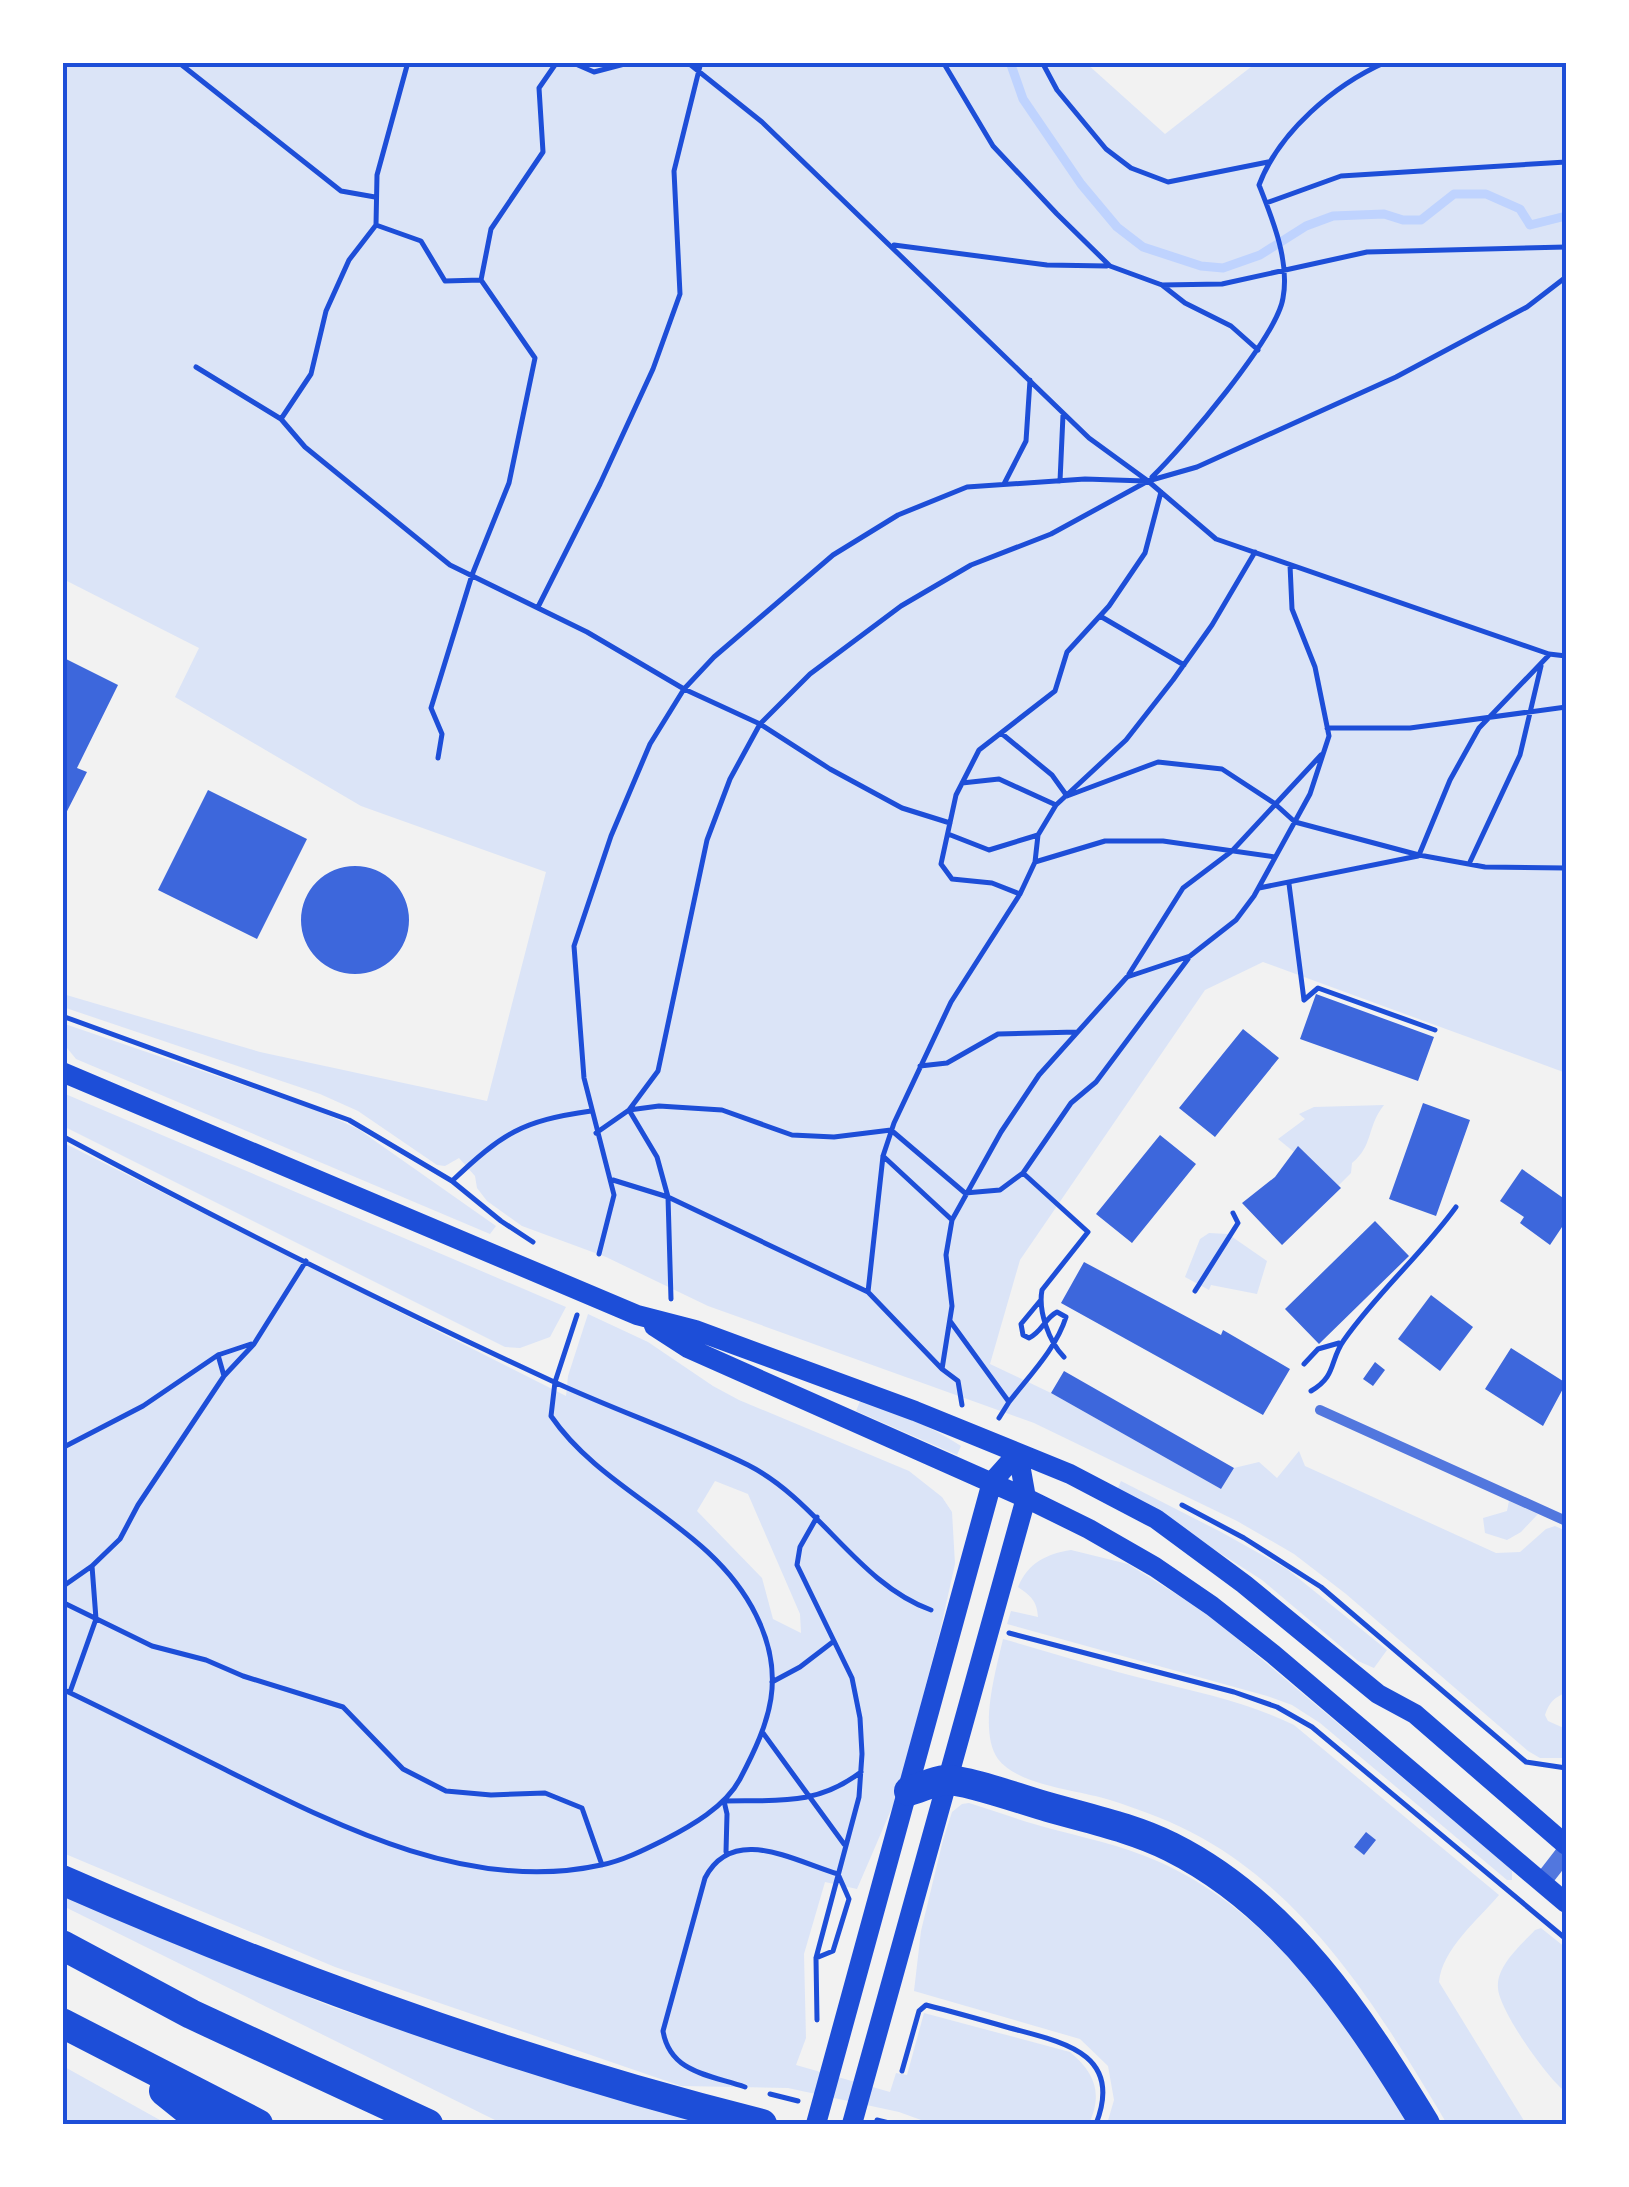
<svg xmlns="http://www.w3.org/2000/svg" width="1629" height="2187" viewBox="0 0 1629 2187" font-family="'Public Sans',sans-serif">
  <rect width="100%" height="100%" fill="#f2f2f2"/>
  <path fill="#dbe4f7" fill-rule="evenodd" d="M63,63H1086L1165,134L1256,63H1566V1073L1263,962L1205,990L1020,1260L990,1364L1051,1393L1221,1489L1234,1468L1259,1462L1277,1478L1299,1451L1305,1466L1496,1553L1520,1552L1546,1529L1555,1526L1566,1531V1693C1554,1697 1549,1703 1545,1715L1548,1721L1566,1729V1758H1540L1528,1751L1346,1594L1294,1554L1237,1521L1034,1423L708,1306L606,1257L522,1226L487,1201L477,1188L475,1176L459,1158L445,1166L437,1165L358,1111L320,1094L63,1007V994L260,1052L487,1101L546,872L361,806L175,697L199,648L63,579Z
    M62,1023L319,1111L358,1129L496,1226L490,1234L76,1059L63,1043Z
    M63,1093L566,1307L550,1337L520,1348L505,1347L63,1126Z
    M1384,1105C1366,1128 1374,1145 1352,1163L1351,1173L1338,1186L1299,1147L1294,1152L1278,1139L1305,1119L1299,1114L1314,1107Z
    M62,1142L566,1396L568,1376L588,1314L648,1342L713,1386L739,1400L909,1471L942,1497L952,1512L955,1564L941,1627L897,1796L857,1889L825,1882L804,1954L806,2038L796,2065L890,2092L896,2073L907,2075L924,2013L1070,2052C1095,2073 1103,2093 1089,2124H932L899,2112L788,2088L681,2086L335,1967L63,1853ZM715,1481L748,1494L800,1614L801,1633L773,1619L762,1578L697,1511Z
    M1209,1233L1228,1234L1267,1261L1257,1294L1211,1285L1209,1290L1185,1277L1200,1239Z
    M861,1399C896,1413 929,1425 961,1446L957,1455L856,1411Z
    M1121,1481L1221,1532L1287,1569L1387,1650L1374,1668L1358,1661L1262,1580L1118,1488Z
    M1509,1501L1538,1514L1521,1532L1507,1540L1485,1533L1483,1518L1507,1511Z
    M1071,1550L1128,1564L1208,1614L1512,1870V1880H1507L1320,1723L1292,1705L1267,1696L1007,1624L1011,1611L1038,1617C1037,1601 1031,1596 1018,1587C1028,1563 1046,1554 1071,1550Z
    M1003,1639C1053,1653 1103,1669 1153,1681C1202,1693 1249,1703 1294,1725L1499,1895C1478,1920 1442,1949 1439,1982L1526,2124H1447C1384,2018 1313,1900 1202,1838C1174,1822 1141,1810 1110,1800C1079,1790 1018,1786 998,1759C978,1731 996,1670 1003,1639Z
    M969,1803C989,1809 1008,1816 1027,1822C1066,1834 1107,1841 1145,1856C1266,1903 1344,2018 1409,2124H1107L1114,2100L1108,2066L1080,2039L914,1991L921,1931L943,1840L952,1812L962,1804Z
    M62,1895L332,2007L564,2083L710,2124H503L63,1906Z
    M1541,1928L1566,1948V2092C1548,2080 1499,2010 1498,1988C1496,1966 1521,1945 1535,1930Z
    M63,2066L167,2124H63Z"/>
  <g fill="none" stroke-linecap="round" stroke-linejoin="round">
    <path stroke="#bfd3fe" stroke-width="9" d="M1010,62L1023,99L1081,184L1117,227L1143,247L1201,266L1223,268L1260,255L1306,226L1333,216L1384,214L1403,220H1421L1454,194H1486L1520,209L1530,225L1566,216"/>
  </g>
  <path fill="#3d67dc" d="M62,657L118,685L77,768L87,772L62,821Z
    M208,790L307,839L257,939L158,890Z
    M301 920a54 54 0 1 1 108 0a54 54 0 1 1-108 0Z
    M1316,994L1434,1037L1418,1081L1300,1039Z
    M1243,1029L1279,1058L1215,1137L1179,1108Z
    M1423,1103L1470,1120L1436,1216L1389,1199Z
    M1160,1135L1196,1164L1132,1243L1096,1214Z
    M1298,1146L1341,1188L1282,1245L1242,1203L1275,1177Z
    M1522,1169L1566,1200V1221L1550,1245L1520,1223L1524,1217L1500,1201Z
    M1375,1221L1409,1256L1319,1344L1285,1309Z
    M1084,1262L1221,1335L1223,1330L1290,1369L1263,1415L1061,1303Z
    M1431,1295L1473,1327L1440,1371L1398,1339Z
    M1511,1348L1566,1383L1543,1426L1485,1389Z
    M1375,1362L1385,1370L1373,1386L1363,1379Z
    M1064,1371L1234,1468L1221,1489L1051,1393Z
    M1366,1832L1376,1840L1364,1855L1354,1847Z"/>
  <g fill="none" stroke-linecap="round" stroke-linejoin="round">
    <path stroke="#1d4ed8" stroke-width="5" d="M178,62L341,191L375,197
      M571,62L594,72L632,62
      M687,62L762,122L1089,438L1148,481L1216,539L1549,654L1566,656
      M943,62L993,146L1057,214L1110,266L1162,285L1222,284L1367,252L1566,247
      M1042,62L1057,90L1106,149L1131,168L1168,182L1268,162
      M1266,203L1341,176L1566,162
      M376,225L421,241L445,281L481,280
      M894,245L1047,265L1107,266
      M1162,285L1185,303L1231,326L1258,350
      M196,367L281,419L305,447L450,565L587,632L684,689L760,724L830,769L902,808L950,823
      M281,419L311,374L326,311L349,260L376,225L377,175L408,62
      M1152,477C1183,447 1277,337 1283,298C1290,261 1272,218 1259,185C1279,132 1334,85 1386,62
      M1060,481L1063,415
      M1004,484L1026,441L1030,380
      M538,607L600,484L653,369L680,294L674,171L701,62
      M1100,616L1184,665
      M1327,728H1410L1566,707
      M1001,733L1052,775L1067,796L1158,762L1222,769L1274,803L1295,822L1419,855L1485,867L1566,868
      M438,758L442,734L431,708L472,575L509,483L535,358L481,280L491,229L543,152L539,88L557,62
      M962,783L999,779L1056,805
      M948,834L989,850L1038,835
      M1419,855L1450,780L1479,728L1549,655
      M1035,862L1105,841H1163L1275,857
      M1469,864L1520,755L1541,666
      M1289,884L1304,1000
      M1259,888L1418,856
      M1020,894L992,883L952,879L941,864L956,795L979,750L1055,691L1067,652L1109,606L1145,553L1161,492
      M1129,974L1183,888L1232,851L1321,755
      M1304,1000L1318,988L1435,1030
      M62,1016L349,1120L452,1181L501,1221L533,1242
      M920,1066L947,1063L998,1034L1077,1032
      M596,1133L629,1110L658,1071L707,840L730,779L760,724L810,674L901,606L971,565L1051,534L1148,481L1197,467L1396,377L1527,307L1566,277
      M62,1136C223,1222 387,1305 552,1381C617,1411 685,1434 748,1465C819,1501 857,1583 931,1610
      M883,1156L952,1220
      M1023,1173L1088,1232L1042,1290C1038,1311 1049,1342 1064,1357
      M613,1180L668,1197L868,1292L942,1369L958,1381L962,1405
      M452,1181C503,1133 521,1121 591,1111
      M599,1254L614,1195L584,1078L574,946L611,836L650,744L684,689L714,657L833,555L898,515L967,487L1085,479L1145,481
      M1195,1291L1238,1223L1233,1213
      M868,1292L883,1156L894,1123L951,1002L1020,894L1035,862L1038,835L1056,805L1126,740L1173,680L1212,625L1255,552
      M671,1299L668,1197L657,1157L629,1110L659,1106L722,1110L792,1135L834,1137L891,1130L965,1193L1000,1190L1023,1173L1071,1103L1096,1082L1188,959
      M950,1321L1009,1402L999,1418
      M1304,1364L1318,1349L1339,1343
      M942,1369L952,1306L946,1255L952,1220L1001,1132L1039,1075L1127,977L1190,956L1236,920L1254,896L1310,794L1329,736L1315,667L1292,609L1290,565
      M224,1376L218,1355L251,1344
      M1311,1391C1337,1376 1329,1361 1344,1340C1377,1293 1422,1254 1456,1207
      M1009,1402C1029,1376 1056,1349 1066,1317L1057,1312C1045,1318 1042,1332 1029,1338L1023,1335L1021,1324L1040,1301
      M62,1448L143,1406L218,1355
      M1182,1505L1244,1538L1321,1587L1526,1762L1566,1768
      M62,1587L92,1566L120,1539L138,1505L224,1376L254,1344L306,1261
      M62,1602L152,1646L206,1660L243,1676L343,1707L403,1769L446,1791L491,1795L545,1793L582,1808L602,1865
      M1009,1633L1234,1692L1277,1707L1312,1727L1566,1939
      M772,1682L800,1667L834,1641
      M62,1689C117,1715 171,1743 226,1770C338,1826 470,1894 601,1865C622,1861 644,1850 664,1840C691,1826 725,1807 740,1779C770,1722 787,1677 756,1615C712,1525 605,1495 551,1416L555,1382L577,1315
      M70,1692L96,1619L92,1566
      M763,1733L844,1844
      M726,1852L727,1814L724,1801C778,1800 816,1806 861,1772
      M817,2020L816,1958L859,1797L862,1754L860,1718L852,1678L797,1565L800,1547L817,1517
      M902,2071L919,2011L926,2005C954,2012 982,2020 1010,2028C1062,2042 1124,2053 1096,2124
      M745,2087C710,2075 670,2073 663,2031L705,1878C733,1824 794,1861 838,1874L849,1899L833,1951L816,1958
      M770,2094L798,2101
      M877,2120L893,2124"/>
    <path stroke="#5277de" stroke-width="10" d="M1320,1410L1566,1521"/>
    <path stroke="#5277de" stroke-width="18" d="M1542,1882L1566,1851"/>
    <path stroke="#1d4ed8" stroke-width="20" d="M62,1072L637,1315L695,1330L915,1411L1070,1474L1156,1519L1244,1584L1378,1694L1415,1714L1566,1845
      M654,1326L688,1348L1026,1498L1089,1529L1155,1567L1212,1606L1273,1654L1566,1903
      M816,2124L992,1482L1018,1453
      M852,2124L1026,1498L1018,1453"/>
    <path stroke="#1d4ed8" stroke-width="30" d="M909,1791C920,1788 934,1781 945,1780C965,1779 1026,1801 1048,1807C1090,1819 1133,1828 1171,1847C1287,1905 1360,2018 1425,2124
      M62,1880C288,1979 522,2064 762,2124
      M62,1945L191,2014L428,2124
      M62,2023L258,2124
      M164,2091L205,2124"/>
  </g>
  <rect width="1629" height="2187" fill="none" stroke="#ffffff" stroke-width="130"/>
  <rect x="65" y="65" width="1499" height="2057" fill="none" stroke="#1d4ed8" stroke-width="4"/>
</svg>
